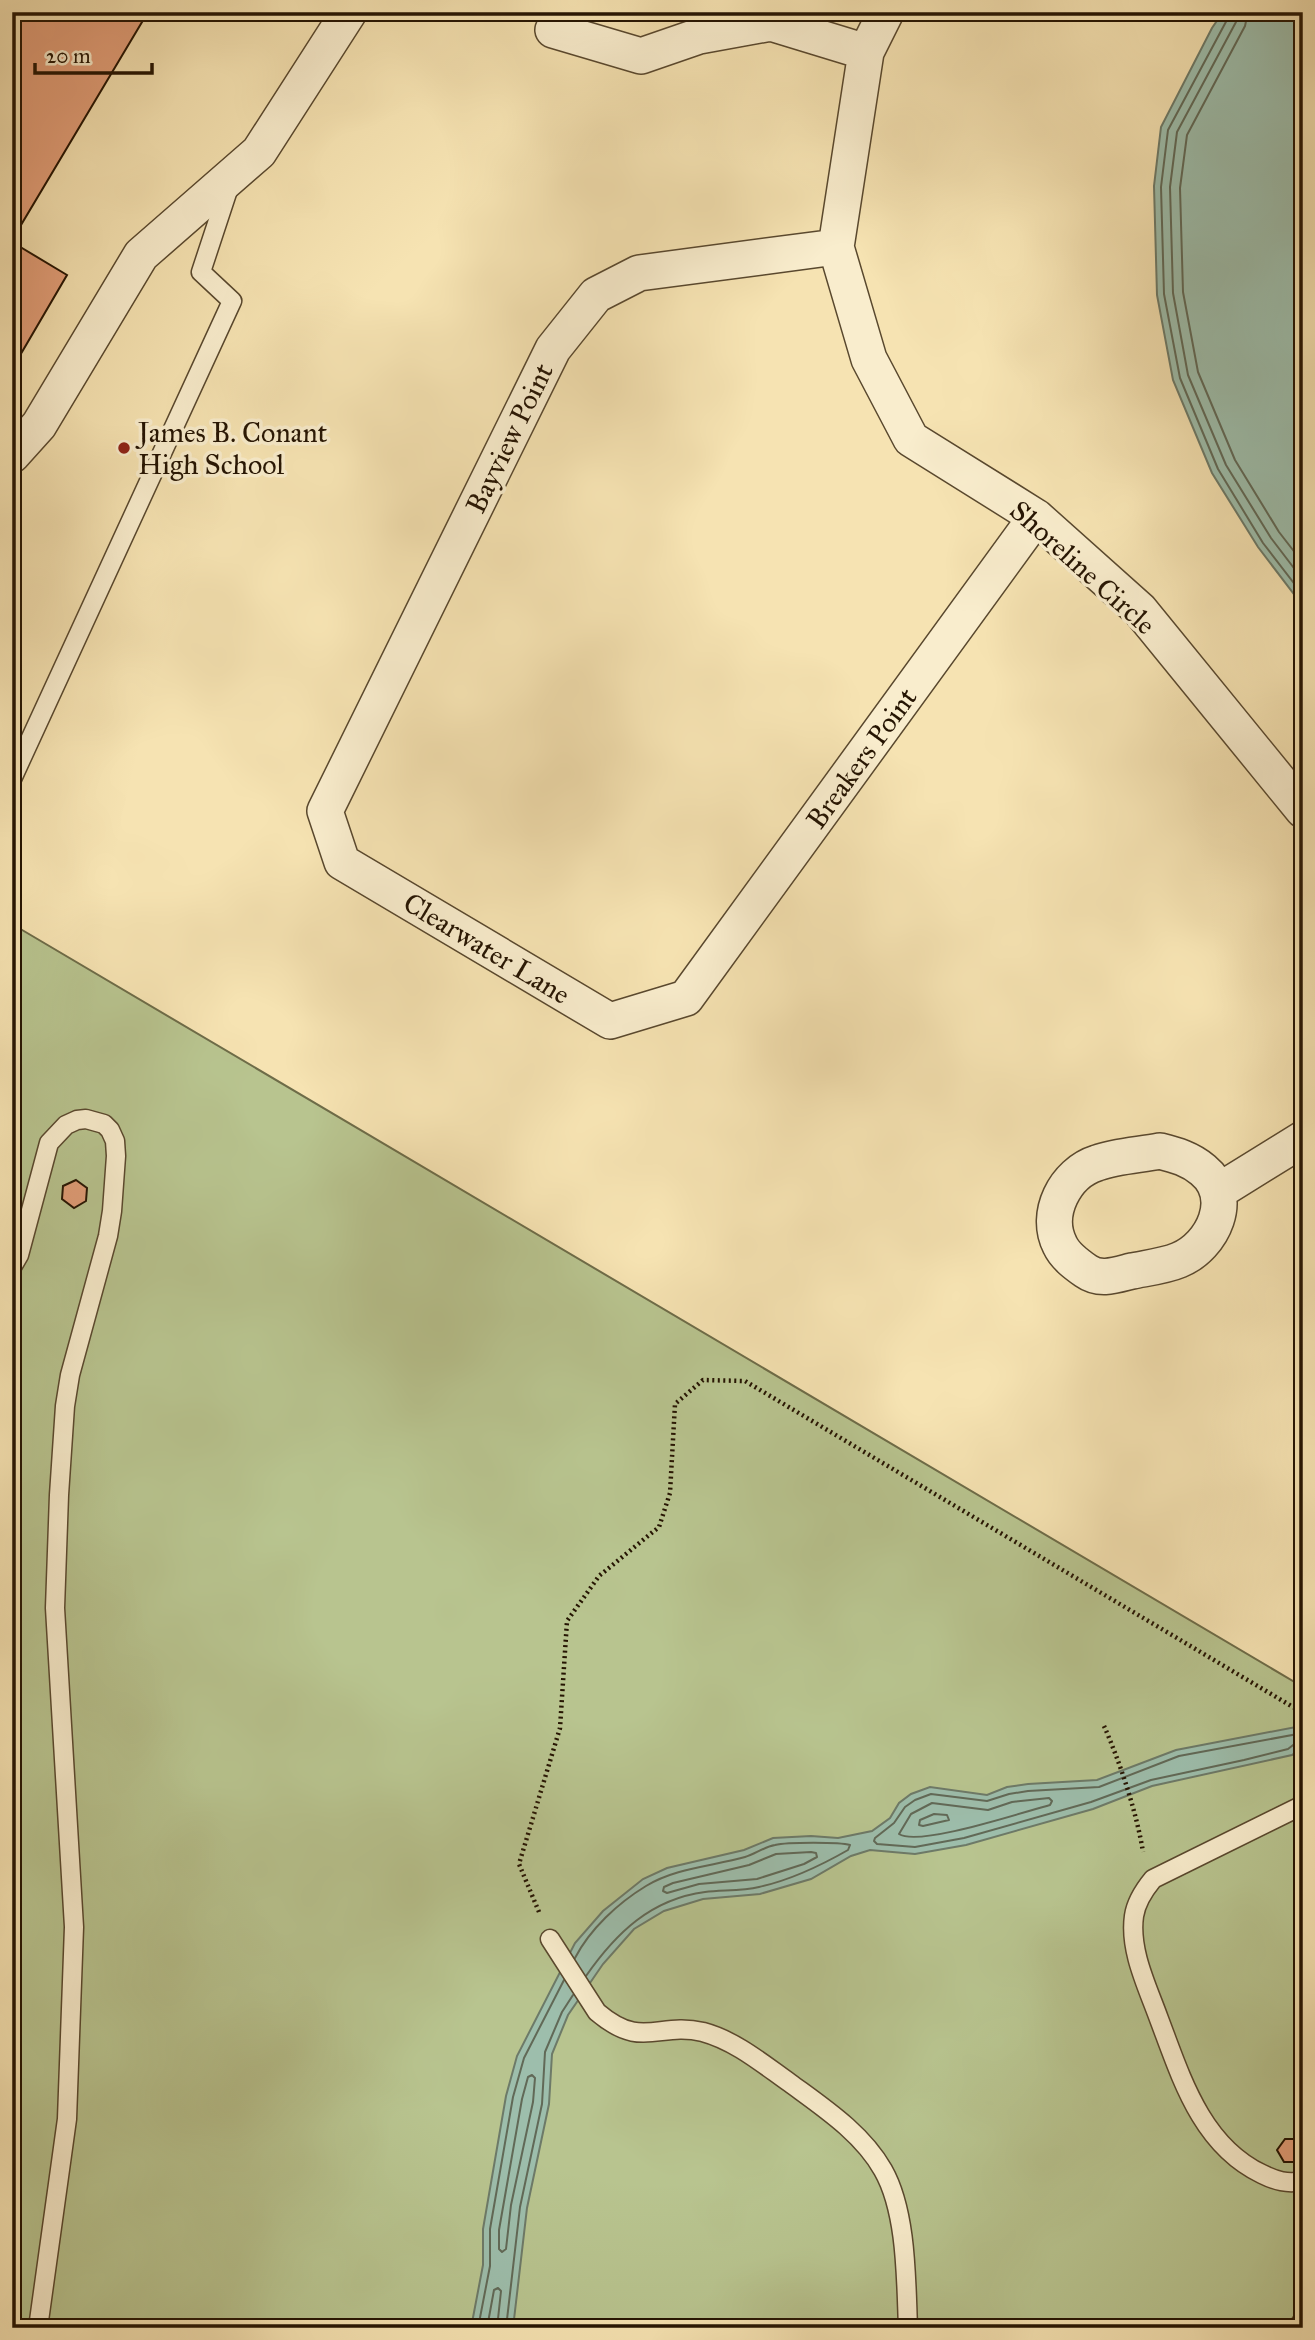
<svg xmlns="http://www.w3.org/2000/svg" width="1315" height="2340" viewBox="0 0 1315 2340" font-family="'IM FELL Great Primer',serif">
  <rect width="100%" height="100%" fill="#f6e3b2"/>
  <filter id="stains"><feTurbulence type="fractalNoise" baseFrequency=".00286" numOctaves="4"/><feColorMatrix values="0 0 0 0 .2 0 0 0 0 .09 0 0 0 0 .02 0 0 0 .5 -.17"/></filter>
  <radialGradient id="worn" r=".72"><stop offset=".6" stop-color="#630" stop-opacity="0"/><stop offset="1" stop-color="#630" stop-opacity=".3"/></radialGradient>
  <path fill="#b8c48f" stroke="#6e6c48" stroke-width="2" d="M12,924L1303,1687V2328H12Z"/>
  <path fill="#9dbeac" stroke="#6d7a68" stroke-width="2" d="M1223,12H1303V606L1258,547L1212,473L1173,380L1157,295L1154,186L1161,127L1212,28Z
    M1301,1726L1303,1728V1747L1292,1755L1152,1786L1093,1809L966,1845L915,1854L870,1850L851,1856L811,1879L760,1894L703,1899L664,1911L634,1929L603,1964L568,2015L552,2054L549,2104L527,2208L513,2328H471L483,2265V2229L506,2096L517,2056L575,1943L603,1911L643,1879L667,1868L744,1850L773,1838L811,1836L838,1838L872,1831L890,1818L899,1803L911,1794L930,1787L987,1795L1007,1787L1028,1784L1097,1780L1176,1750Z"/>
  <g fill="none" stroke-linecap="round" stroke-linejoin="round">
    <path stroke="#616957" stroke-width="2" d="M1229,12L1228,18L1168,130L1161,187L1164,294L1180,378L1218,469L1263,543L1303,595
      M1237,12L1236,22L1177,132L1170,187L1173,293L1188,375L1226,465L1271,538L1303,580
      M1248,12L1245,26L1187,135L1180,188L1183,292L1198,372L1235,460L1279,532L1303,563
      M1303,1733L1179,1756L1099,1787L1028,1791L1009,1794L987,1801L931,1794L915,1800L905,1807L894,1823L875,1838L874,1841L877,1844L915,1847L964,1838L1091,1802L1151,1780L1244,1760L1288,1749L1297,1742H1303
      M1049,1798L1052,1801L1050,1805C1023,1812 919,1847 899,1834L911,1814L932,1803L988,1810L1012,1802Z
      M934,1814L947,1815L949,1820L923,1826L919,1825L920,1820Z
      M811,1852L816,1853L817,1857L804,1864L757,1879L699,1884L667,1893L663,1891L664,1887L673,1883L749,1865L776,1854Z
      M575,1958C590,1929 618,1903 646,1886C675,1868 713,1866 745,1857C755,1854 764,1847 775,1845C787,1842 840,1842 850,1845L848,1850C820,1866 791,1880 759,1887C742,1891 723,1890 705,1892C651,1899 616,1933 586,1976
      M532,2075L535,2078L533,2102L511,2205L506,2249L502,2252L499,2249V2230L522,2099L528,2077Z
      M478,2328L490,2266V2229L513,2097L524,2058L564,1980
      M487,2328L494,2290L498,2288L501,2291L497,2328
      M506,2328L520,2207L542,2104L545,2052L562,2012L573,1995"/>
  </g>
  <path fill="#e29e78" stroke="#251402" stroke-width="2" d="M12,12H148L12,240Z
    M12,242L67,275L12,369Z
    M76,1180L87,1188L86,1201L74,1208L62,1199L63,1186Z
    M1285,2139H1299L1303,2147V2154L1298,2162H1284L1277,2150Z"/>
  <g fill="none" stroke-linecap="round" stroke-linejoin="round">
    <defs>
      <path id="lane" d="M12,779L232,301L201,272L230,184
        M12,1267L19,1255L49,1143L66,1125L77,1120L86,1119L104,1124L110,1130L115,1141L116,1156L112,1211L108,1236L70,1375L65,1406L59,1495L55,1608L74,1927L67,2119L38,2328
        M1303,1805L1153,1879C1144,1890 1136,1902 1134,1916C1129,1951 1148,1988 1159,2019C1181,2077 1201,2145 1262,2174C1276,2181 1287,2184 1303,2181
        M550,1939L597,2012C643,2051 658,2021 703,2032C736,2041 763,2064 790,2083C824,2108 862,2133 883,2170C907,2212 906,2280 908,2328
        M1297,2328L1303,2320"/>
      <path id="street" d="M886,12L866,52L836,247L869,359L911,439L1036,517L1140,610L1303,810
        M553,30L641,56L699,36L771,23L866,52
        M836,247L639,273L596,295L553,349L325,811L342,862L610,1021L686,998L1036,517
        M12,455L39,425L141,255L259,152L349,12
        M1160,1151C1176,1155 1190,1159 1203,1170C1236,1197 1213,1246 1179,1260C1165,1266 1147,1268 1132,1271C1116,1275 1100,1281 1086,1271C1076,1264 1065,1256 1060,1245C1044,1214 1065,1173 1097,1163C1116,1156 1139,1155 1160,1151Z
        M1219,1191L1303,1139"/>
    </defs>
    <use href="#lane" stroke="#59482e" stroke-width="21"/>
    <use href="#street" stroke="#59482e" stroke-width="38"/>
    <path stroke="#251402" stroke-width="4.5" stroke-dasharray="2 3.5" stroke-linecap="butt" d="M1104,1726C1120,1762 1137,1814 1143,1852
      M539,1912L519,1864L560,1728L567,1621L599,1576L659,1527L670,1493L675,1404L703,1380L745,1381L1303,1713"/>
    <use href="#lane" stroke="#f9edcd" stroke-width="18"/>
    <use href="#street" stroke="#f9edcd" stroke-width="35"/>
  </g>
  <circle fill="#8f2418" stroke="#f9edcd" stroke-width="2.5" cx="124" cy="448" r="7"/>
  <g text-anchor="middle" stroke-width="7" stroke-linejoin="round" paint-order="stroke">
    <g font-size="28" fill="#251402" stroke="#f9edcd" text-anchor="start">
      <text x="138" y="442">James B. Conant<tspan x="138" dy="32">High School</tspan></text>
    </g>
    <g font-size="28" fill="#251402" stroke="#f9edcd">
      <text transform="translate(509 438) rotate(-64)" y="10">Bayview Point</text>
      <text transform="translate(1083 567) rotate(42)" y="10">Shoreline Circle</text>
      <text transform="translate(861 758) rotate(-54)" y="10">Breakers Point</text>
      <text transform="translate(487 948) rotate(31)" y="10">Clearwater Lane</text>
    </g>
  </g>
  <rect width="1315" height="2340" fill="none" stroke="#f6e3b2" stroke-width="42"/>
  <rect x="14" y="14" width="1287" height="2312" fill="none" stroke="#251402" stroke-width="3.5"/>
  <rect x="21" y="21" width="1273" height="2298" fill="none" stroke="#251402" stroke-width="2"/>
  <path d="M35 63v10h117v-10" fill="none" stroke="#251402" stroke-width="3.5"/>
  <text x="46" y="63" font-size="21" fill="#251402" stroke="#f9edcd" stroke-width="5" paint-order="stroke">20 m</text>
  <rect width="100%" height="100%" filter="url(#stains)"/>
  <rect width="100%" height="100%" fill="url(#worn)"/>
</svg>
